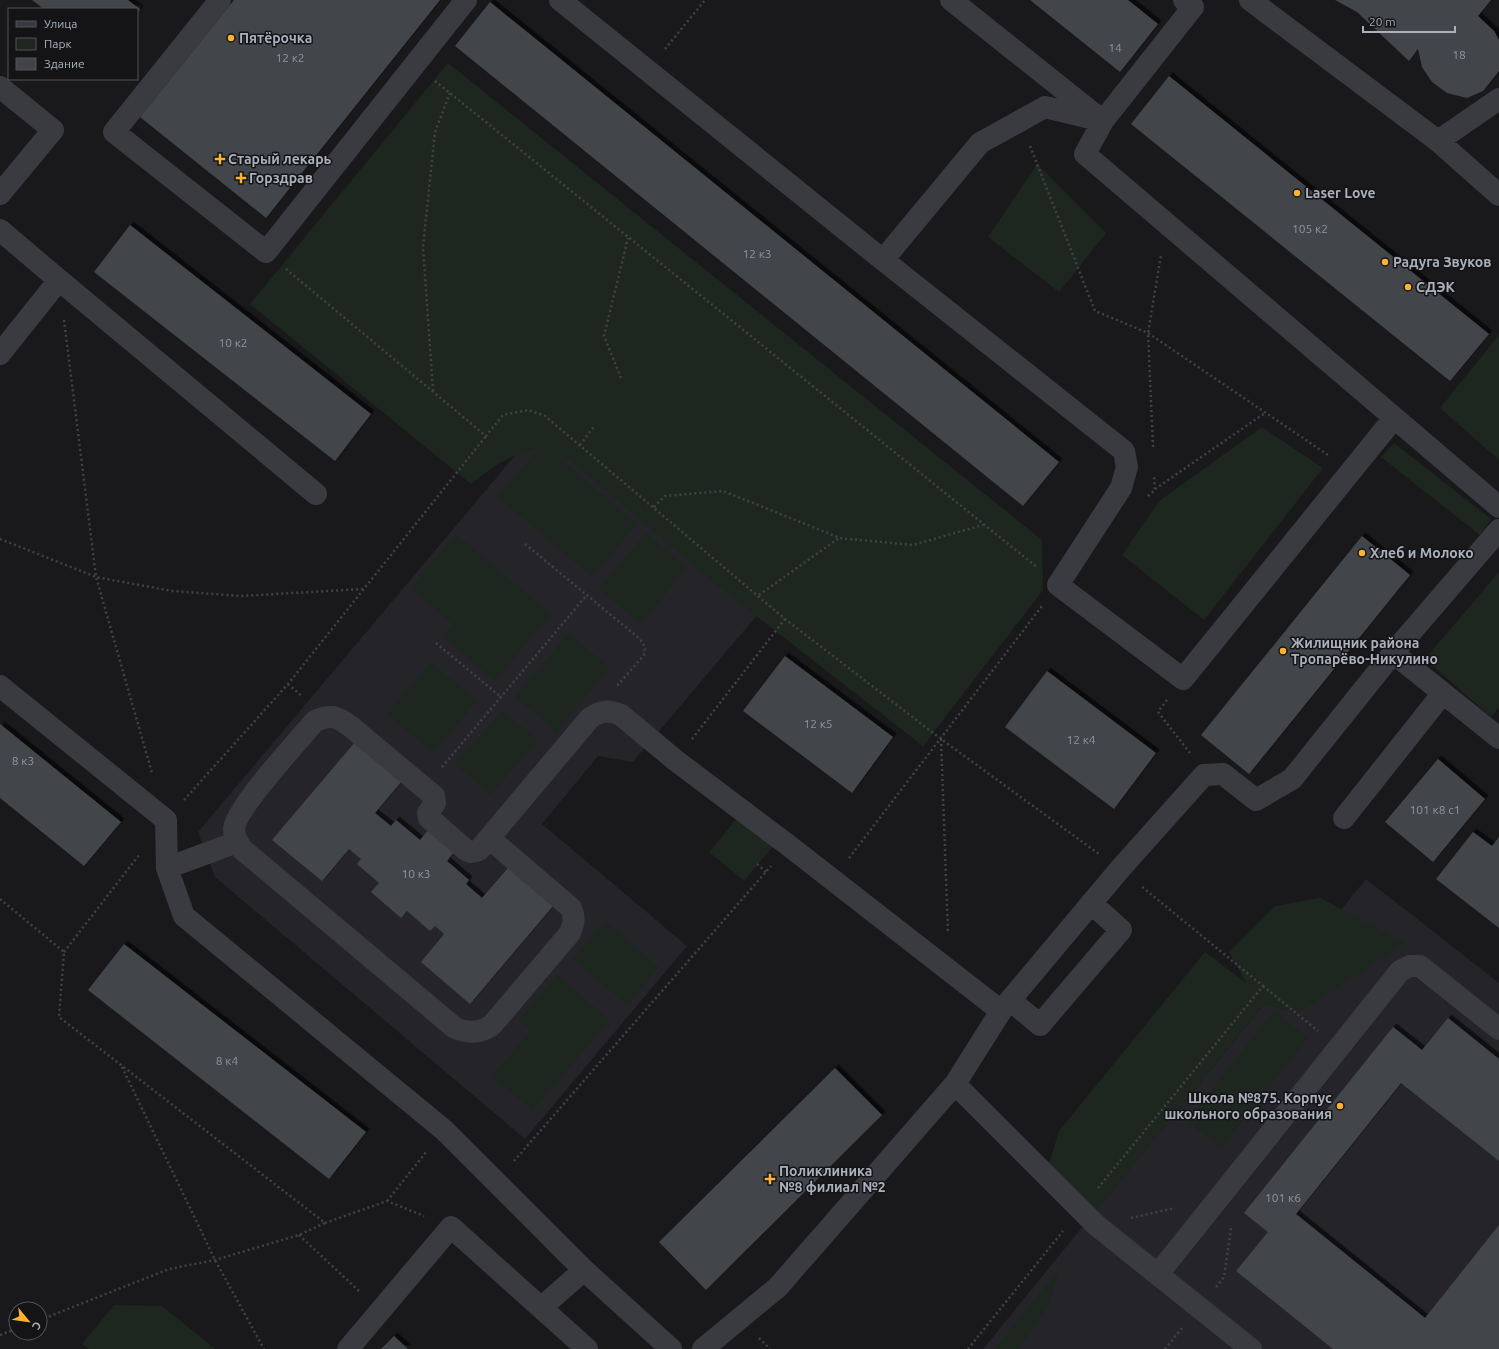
<svg xmlns="http://www.w3.org/2000/svg" width="1499" height="1349" viewBox="0 0 1499 1349" font-family="Ubuntu,sans-serif">
  <defs>
    <filter id="shadow"><feDropShadow dx="3.5" dy="-3.5" stdDeviation="0" flood-color="#0009"/></filter>
  </defs>
  <rect width="100%" height="100%" fill="#19191c"/>
  <path fill="#252529" d="M539,427L759,613L633,762L598,756L542,824L687,946L525,1139L215,877L198,832Z
    M1366,879L1499,983V1349H983Z"/>
  <path fill="#1e271f" d="M448,63L1042,540L1043,590L923,746L719,587L571,461L556,455L637,524L592,577L498,497L537,450C509,454 493,467 471,484L250,304Z
    M1037,164L1106,233L1059,292L988,237Z
    M1499,335V460L1440,408Z
    M1262,427L1323,468L1204,620L1122,555L1159,501Z
    M1394,443L1491,519L1480,535L1381,457Z
    M646,533L687,568L641,624L599,589Z
    M456,534L551,614L495,681L443,636L453,624L411,588Z
    M1499,572V707L1491,717L1425,659Z
    M569,633L610,668L557,732L515,697Z
    M431,662L477,701L433,753L387,714Z
    M502,710L538,740L491,795L455,764Z
    M738,817L773,846L744,881L709,852Z
    M1320,898L1405,943L1299,1013L1263,1005L1095,1212L1049,1164L1059,1131L1205,952L1246,983L1229,952L1275,906Z
    M605,921L659,967L627,1005L573,959Z
    M557,975L610,1020L533,1111L492,1076L531,1030L519,1020Z
    M1274,1011L1308,1038L1221,1148L1187,1121Z
    M1060,1268L1049,1305L1019,1349H995Z
    M114,1305L162,1306L215,1349H89L82,1344Z"/>
  <path fill="#434449" filter="url(#shadow)" d="M32,0H128L140,9L137,14V9H44Z
    M234,0H440L266,218L140,117Z
    M1030,0H1128L1158,24L1120,72Z
    M1335,0H1491L1478,16L1494,31L1499,40V71L1483,91L1467,98L1447,93L1432,82L1422,67L1418,49L1409,61L1357,12Z
    M490,2L1059,462L1023,506L455,46Z
    M1169,76L1489,334L1450,381L1131,124Z
    M130,225L371,414L335,461L94,272Z
    M1362,536L1410,575L1249,774L1201,735Z
    M785,656L893,737L852,793L743,711Z
    M1047,671L1156,753L1114,809L1005,727Z
    M0,724L121,822L84,866L0,798Z
    M355,742L402,781L375,813L391,826L396,820L420,840L429,829L455,851L447,861L469,880L466,884L482,898L508,868L553,906L470,1004L421,962L444,934L435,926L430,931L407,911L401,918L371,892L379,883L357,864L361,859L349,849L322,881L272,840Z
    M1438,759L1485,799L1433,862L1385,822Z
    M1473,832L1492,846L1499,837V928L1436,879Z
    M124,944L366,1132L329,1179L88,990Z
    M1448,1018L1499,1059V1161L1401,1083L1296,1214L1425,1318L1499,1225V1349H1333L1236,1271L1268,1232L1244,1213L1393,1027L1422,1050Z
    M835,1068L882,1115L706,1290L659,1242Z
    M394,1336L408,1349H381Z"/>
  <g fill="none" stroke-linecap="round" stroke-linejoin="round">
    <path stroke="#404248" stroke-width="2.5" stroke-dasharray="2 3" stroke-linecap="butt" d="M665,49L705,0
      M435,81L1038,568
      M1030,146L1095,311L1148,333L1328,455
      M286,269L486,436L503,415L528,410L545,416L785,619L941,739L1099,854
      M64,320L96,577L152,773
      M621,378L604,336L628,238
      M433,391L423,247L435,132L450,93
      M580,445L595,425
      M1153,447L1148,333L1161,255
      M1155,489L1265,413
      M1148,496L1155,490L1154,476
      M654,507L665,496L723,491L840,538L913,545L983,525
      M0,539L96,577L172,591L241,596L363,589
      M525,544L640,639C644,645 646,648 644,655L617,686
      M759,595L839,538
      M436,643L501,697
      M288,684L303,697
      M1167,700L1158,712L1190,753
      M692,739L785,619
      M941,739L948,934
      M442,767L586,596
      M184,800L288,684L486,436
      M849,858L1042,606
      M757,864L766,872
      M0,899L64,952L59,1017L325,1223L299,1235L215,1260L169,1269L40,1320
      M64,952L139,855
      M1263,986L1318,1031
      M122,1067L215,1260L264,1349
      M514,1161L771,866
      M1098,1188L1263,986L1141,886
      M387,1201L427,1151
      M1131,1218L1175,1208
      M325,1223L387,1201L424,1216
      M299,1235L360,1292
      M1216,1287L1224,1277L1231,1228
      M0,1335L16,1329
      M759,1338L770,1349
      M968,1349L1063,1231
      M1165,1349L1182,1328"/>
    <path stroke="#3a3b41" stroke-width="22" d="M220,0L114,132L266,252L466,0
      M560,0L883,260L980,143L1045,107L1103,121L951,0
      M1184,0L1193,7L1103,121L1085,154L1499,507
      M1250,0L1438,141L1499,195
      M0,87L53,130L0,194
      M1438,141L1499,99
      M0,230L59,280
      M883,260L1124,451L1127,467L1121,488L1058,585L1183,679L1394,418
      M0,354L59,280L316,494
      M1393,653L1499,738
      M0,686L166,820L167,868L184,916L444,1130L584,1270L671,1349
      M1344,818L1443,693
      M489,838L479,850L471,852L466,850L429,818L428,813L435,803L434,796L350,726C336,716 331,714 315,721C299,740 235,809 234,829C234,836 238,843 242,849L455,1028C469,1034 480,1033 492,1025L570,933C574,923 575,918 571,908L489,838L590,718C601,711 608,709 621,715L675,760L788,845L1001,1011
      M167,868L237,842
      M1010,1000L1040,1025L1121,930L1091,903
      M955,1084L1096,1225L1251,1349
      M1158,1274L1400,971L1410,966H1420L1499,1029
      M542,1307L584,1270
      M348,1349L451,1227L587,1349
      M703,1349L778,1287L955,1084L1001,1011L1120,869L1204,775L1223,774L1256,800L1292,779L1393,653L1499,530"/>
  </g>
  <g fill="#feb22f" stroke="#141417" stroke-width="1.5">
    <circle cx="231" cy="38" r="4"/>
    <path d="M218 153h4v4h4v4h-4v4h-4v-4h-4v-4h4z"/>
    <path d="M239 172h4v4h4v4h-4v4h-4v-4h-4v-4h4z"/>
    <circle cx="1297" cy="193" r="4"/>
    <circle cx="1385" cy="262" r="4"/>
    <circle cx="1408" cy="287" r="4"/>
    <circle cx="1362" cy="553" r="4"/>
    <circle cx="1283" cy="651" r="4"/>
    <circle cx="1340" cy="1106" r="4"/>
    <path d="M768 1173h4v4h4v4h-4v4h-4v-4h-4v-4h4z"/>
  </g>
  <g text-anchor="middle" stroke-width="3" stroke-linejoin="round" paint-order="stroke">
    <g font-size="12" fill="#91959f">
      <text x="1115" y="52">14</text>
      <text x="1459" y="59">18</text>
      <text x="290" y="62">12 к2</text>
      <text x="1310" y="233">105 к2</text>
      <text x="757" y="258">12 к3</text>
      <text x="233" y="347">10 к2</text>
      <text x="818" y="728">12 к5</text>
      <text x="1081" y="744">12 к4</text>
      <text x="23" y="765">8 к3</text>
      <text x="1435" y="814">101 к8 с1</text>
      <text x="416" y="878">10 к3</text>
      <text x="227" y="1065">8 к4</text>
      <text x="1283" y="1202">101 к6</text>
    </g>
    <g font-size="14" font-weight="bold" fill="#abb0bc" stroke="#141417" text-anchor="start">
      <text x="239" y="43">Пятёрочка</text>
      <text x="228" y="164">Старый лекарь</text>
      <text x="249" y="183">Горздрав</text>
      <text x="1305" y="198">Laser Love</text>
      <text x="1393" y="267">Радуга Звуков</text>
      <text x="1416" y="292">СДЭК</text>
      <text x="1370" y="558">Хлеб и Молоко</text>
      <text x="1291" y="648">Жилищник района<tspan x="1291" dy="16">Тропарёво-Никулино</tspan></text>
      <text x="1332" y="1103" text-anchor="end">Школа №875. Корпус<tspan x="1332" dy="16">школьного образования</tspan></text>
      <text x="779" y="1176">Поликлиника<tspan x="779" dy="16">№8 филиал №2</tspan></text>
    </g>
  </g>
  <rect x="8" y="8" width="130" height="72" fill="#141417" stroke="#505259"/>
  <rect x="16" y="21" width="20" height="6" fill="#3a3b41" stroke="#505259"/>
  <text x="44" y="28" font-size="12" fill="#abb0bc">Улица</text>
  <rect x="16" y="38" width="20" height="12" fill="#1e271f" stroke="#505259"/>
  <text x="44" y="48" font-size="12" fill="#abb0bc">Парк</text>
  <rect x="16" y="58" width="20" height="12" fill="#434449" stroke="#505259"/>
  <text x="44" y="68" font-size="12" fill="#abb0bc">Здание</text>
  <g transform="translate(28 1321) rotate(119)"><circle r="19" fill="#141417" stroke="#505259"/>
  <path d="M0-3L7 15L0 10L-7 15Z" fill="#feb22f"/>
  <text y="-6" font-size="11" font-weight="bold" text-anchor="middle" fill="#abb0bc">С</text>
  </g>
  <path d="M1363 26v6h92v-6" fill="none" stroke="#abb0bc" stroke-width="2"/>
  <text x="1369" y="26" font-size="12" fill="#abb0bc" stroke="#141417" stroke-width="3" paint-order="stroke">20 m</text>
</svg>
